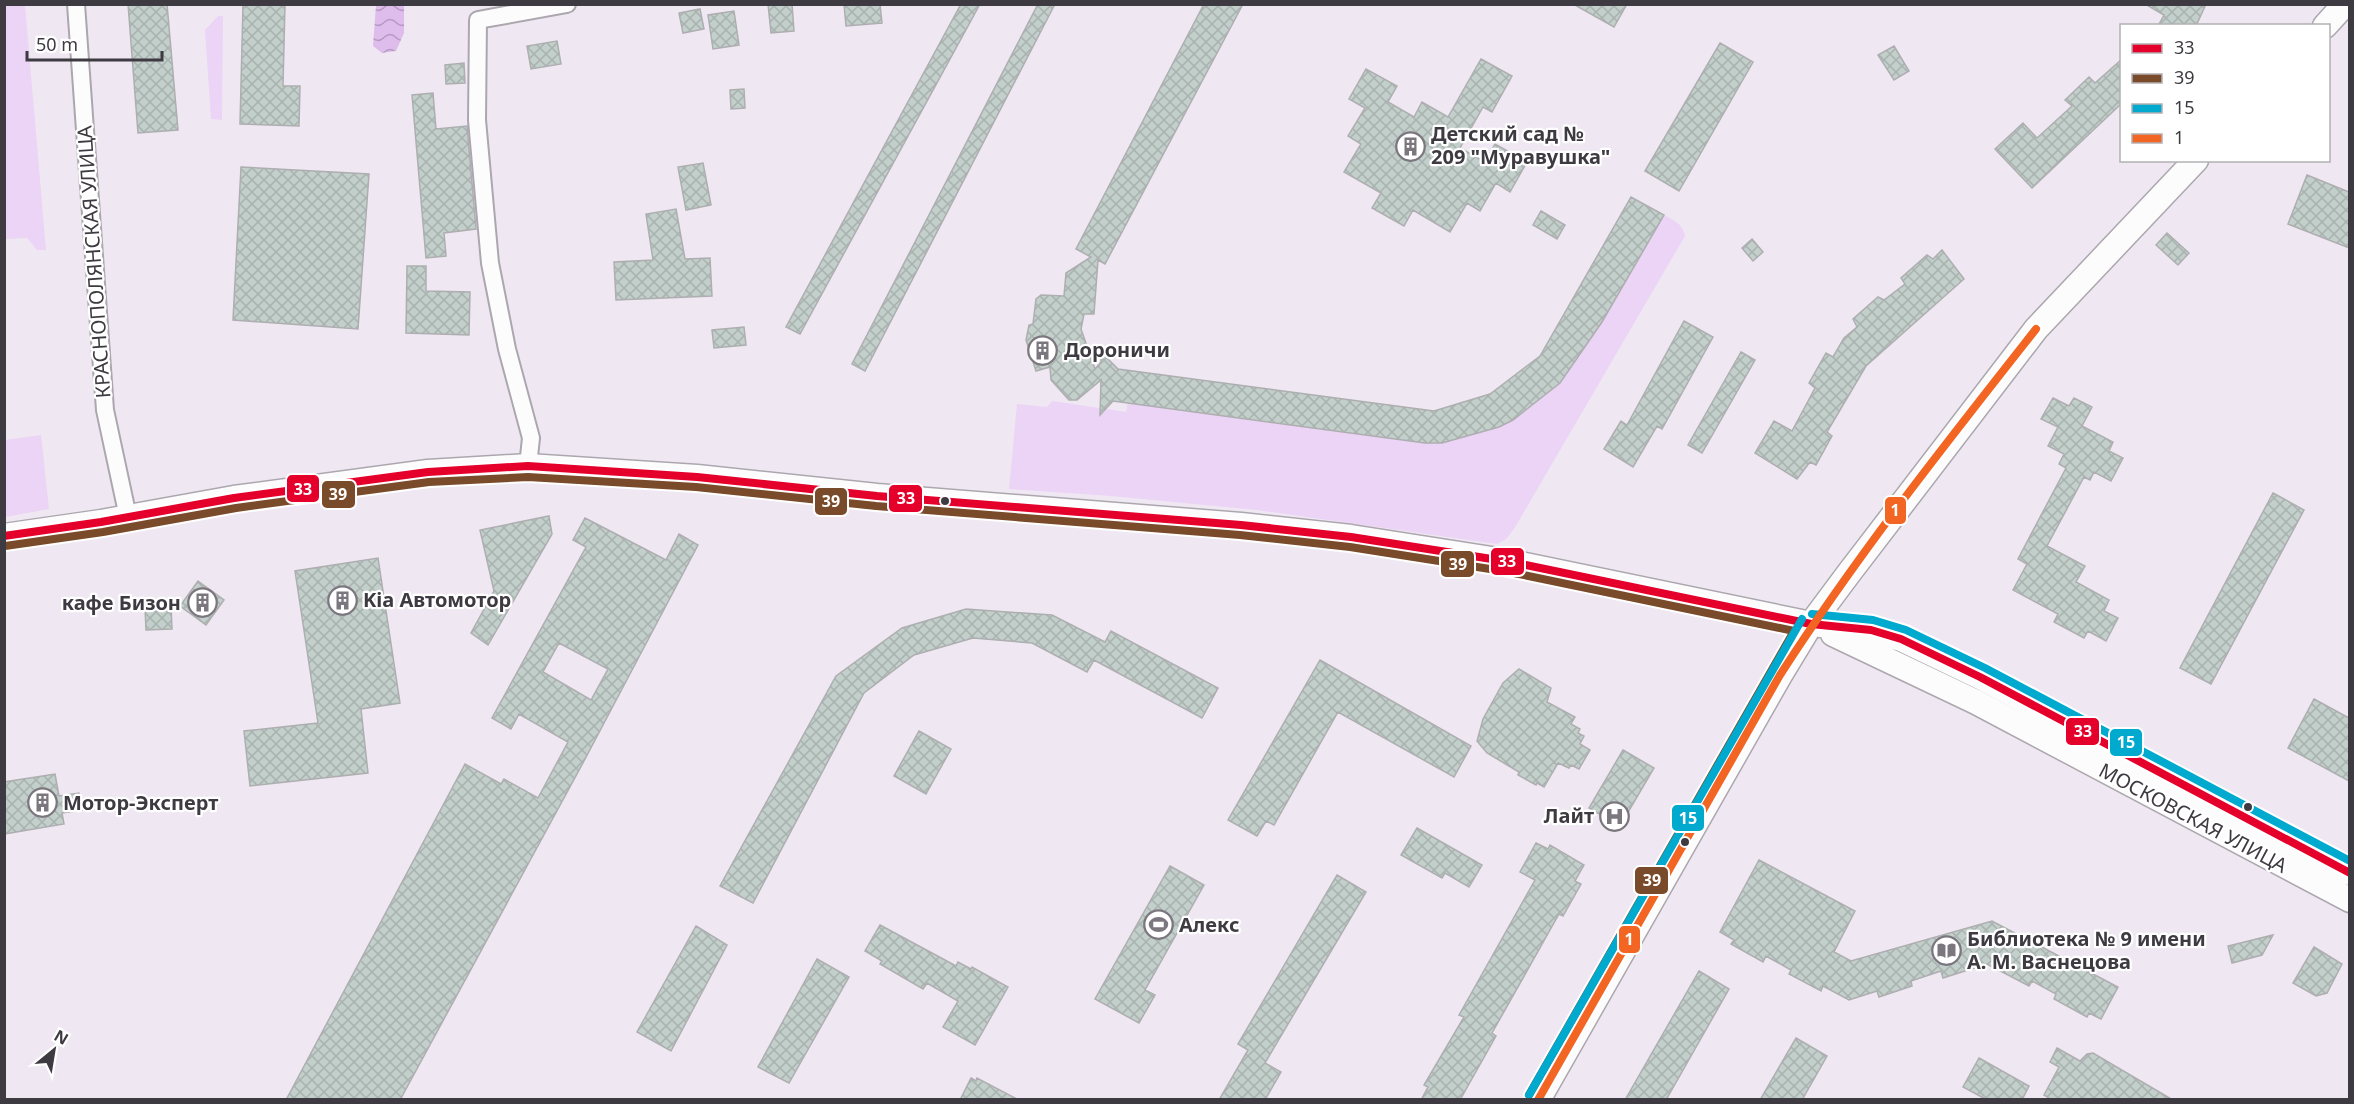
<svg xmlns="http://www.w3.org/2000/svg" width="2354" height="1104" viewBox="0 0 2354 1104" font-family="'Noto Sans',sans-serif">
  <defs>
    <pattern id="water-waves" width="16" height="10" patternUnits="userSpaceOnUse" patternTransform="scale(1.5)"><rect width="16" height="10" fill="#debcec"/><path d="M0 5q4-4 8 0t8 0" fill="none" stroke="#b59ac1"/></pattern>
    <pattern id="building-cross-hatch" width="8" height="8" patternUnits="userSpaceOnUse" patternTransform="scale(1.5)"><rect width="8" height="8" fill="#c2cfca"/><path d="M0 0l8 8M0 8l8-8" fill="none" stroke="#a8b2af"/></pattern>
  </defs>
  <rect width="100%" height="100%" fill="#efe8f2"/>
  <path fill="#ebd4f5" d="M4,5H25L46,250H37L27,238L5,239Z
    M218,16H223L222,120L211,119L205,30Z
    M1664,215C1674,220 1683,224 1685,236L1514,529L1506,539L1497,544L1257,510L1111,496L1009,489L1017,404L1047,407L1052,401L1126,412L1128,403L1425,443H1442L1499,427L1513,420L1560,383L1602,322Z
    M41,435L49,509L5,517V440Z"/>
  <path fill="url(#water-waves)" d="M376,5H404V33L396,51L382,53L373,46Z"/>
  <path fill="url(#building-cross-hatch)" stroke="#aeaeb0" stroke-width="1.5" fill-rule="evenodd" d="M128,4H167L178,130L138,133Z
    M243,4H285L283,86H300L299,126L240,124Z
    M768,4H792L794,31L771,33Z
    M844,4H880L882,23L846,26Z
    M961,4H980L800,334L786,327Z
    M1038,4H1055L865,371L852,364Z
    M1204,4H1243L1105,264L1098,260L1094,314H1084L1081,329L1095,369L1101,362V352L1118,369L1434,411L1490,394L1540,356L1631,197L1664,215L1602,322L1560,383L1513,420L1499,427L1442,443H1425L1113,401L1100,415L1101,380L1077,400H1069L1051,380L1050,367L1036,371L1026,340L1029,325L1033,324L1036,299L1041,295L1064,296L1066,273L1091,257L1076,249Z
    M1573,4H1627L1614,27Z
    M2145,4H2206L2196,26H2158L2164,15Z
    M700,9L704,29L683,33L679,13Z
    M734,11L739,45L713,49L708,15Z
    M557,41L561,64L531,69L527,46Z
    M1720,43L1753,62L1679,191L1645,171Z
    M1894,46L1909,71L1894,80L1878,55Z
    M1481,59L1512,76L1492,112L1483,107L1460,148L1485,162L1495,144L1527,162L1510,192L1496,183L1480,211L1467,203L1450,232L1413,210L1404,226L1372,208L1381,193L1344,172L1361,144L1348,136L1365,108L1349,99L1366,69L1397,86L1388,102L1414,117L1422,102L1448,117Z
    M2121,60V104L2032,188L1995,149L2023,123L2037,138L2072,106L2065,100L2089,77L2095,83Z
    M464,63L465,83L446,84L445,65Z
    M744,89L745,108L731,109L730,90Z
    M433,93L436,129L467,126L476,229L444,233L446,256L426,258L412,95Z
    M703,163L711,205L686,210L678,167Z
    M241,167L369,174L358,329L233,320Z
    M2307,175L2349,192V248L2288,224Z
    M676,209L685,259L710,258L712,296L616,300L614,262L653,260L646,214Z
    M1541,211L1565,225L1557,239L1533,225Z
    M2167,233L2189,253L2178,265L2156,245Z
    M1752,239L1763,252L1753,261L1742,248Z
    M1942,250L1964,279L1866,366L1827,432L1832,436L1816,465L1810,462L1797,479L1755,453L1774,421L1792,431L1815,388L1809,383L1826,353L1833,357L1844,338L1857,327L1853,319L1878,297L1884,300L1905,284L1901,278L1927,255L1933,259Z
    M407,266H426V291L470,292L469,335L406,333Z
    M1684,321L1713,337L1662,429L1657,426L1633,467L1604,449L1621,421L1627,425Z
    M744,327L746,345L714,348L712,330Z
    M1741,352L1755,360L1702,453L1688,445Z
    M2053,398L2069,406L2074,398L2092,407L2082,426L2113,442L2109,451L2123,458L2111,481L2094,472L2090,480L2084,477L2047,546L2085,566L2076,582L2109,600L2104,611L2118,618L2106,641L2088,631L2084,638L2054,622L2058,614L2013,590L2027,564L2018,559L2066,468L2059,464L2064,454L2048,446L2058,427L2041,419Z
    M2273,493L2304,510L2211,684L2180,668Z
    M549,516L552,534L488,645L471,633L494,591L480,530Z
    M585,518L666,560L679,534L698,545L584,761L400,1100H286L465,764L501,784L504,779L538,798L568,742L519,714L511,729L492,718L586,547L573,540ZM559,643L608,669L591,700L543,672Z
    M378,558L400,703L361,709L368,773L250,786L244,731L318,723L295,571Z
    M198,581L224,600L206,625L180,606Z
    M171,606L172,629L146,630L145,607Z
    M966,609L1052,615L1105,642L1111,631L1218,688L1202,718L1094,660L1087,672L1032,643L973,638L914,655L864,693L753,903L720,886L836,676L902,628Z
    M1320,660L1471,746L1454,777L1338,712L1274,825L1266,821L1257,836L1228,820Z
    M1519,669L1551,688L1547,702L1575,717L1571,724L1580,729L1578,733L1584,736L1580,744L1590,750L1579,769L1571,765L1569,768L1558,763L1544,787L1537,783L1536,785L1518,775L1519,772L1487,753L1477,741L1483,719L1503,683Z
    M2314,699L2349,718V781L2288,748Z
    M919,731L951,749L926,794L894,776Z
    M1623,750L1654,768L1620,826L1589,808Z
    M55,774L59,796L79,793L82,810L62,813L64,824L4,834V782Z
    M1417,828L1482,865L1469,887L1445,873L1442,878L1401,855Z
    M1536,843L1548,849L1550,845L1584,865L1575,881L1581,884L1563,916L1559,914L1492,1033L1496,1036L1460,1100H1421L1428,1087L1424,1085L1464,1017L1459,1015L1535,880L1520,872Z
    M1759,860L1855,911L1834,952L1851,961L1992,921L2118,987L2101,1019L2089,1013L2087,1017L2054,999L2056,994L2032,981L2029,986L1987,964L1943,978L1941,971L1911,981L1912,986L1879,997L1877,991L1849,1000L1823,986L1821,991L1789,974L1791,970L1766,956L1763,962L1731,944L1734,940L1720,932Z
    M1170,866L1204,885L1145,990L1155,995L1139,1023L1095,999Z
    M1337,875L1366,892L1265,1063L1281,1072L1265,1100H1219L1248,1050L1238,1044Z
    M880,925L956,966L958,962L971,969L972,967L1008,987L975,1045L943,1027L958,1001L927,983L923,989L880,964L882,961L865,951Z
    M696,926L727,945L671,1051L637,1032Z
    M2273,935L2262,955L2232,963L2228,946Z
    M2314,947L2342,964L2327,993L2316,996L2293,983Z
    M817,959L849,977L789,1083L758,1067Z
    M1699,971L1729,989L1666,1100H1625Z
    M1796,1038L1827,1056L1802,1100H1760Z
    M2057,1048L2080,1061L2087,1054L2093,1053L2173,1100H2052L2044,1095L2059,1067L2050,1062Z
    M1979,1058L2029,1086L2022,1100H1987L1963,1087Z
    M971,1078L976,1081L977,1078L1019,1100H960Z"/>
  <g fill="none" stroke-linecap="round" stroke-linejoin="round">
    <defs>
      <path id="street" d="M76,4L105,410L128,517
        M528,466L531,438L507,349L490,263L477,120L478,20L567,4"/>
      <path id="secondary" d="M2325,26L2345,4
        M4,536L101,522L234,498L428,472L528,466L697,477L877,496L1241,525L1351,537L1511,562L1811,624L1871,630L1901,639L1980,677L2350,873
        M1833,634L1976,702L2350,900
        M1538,1100L1780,675L1811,624L1849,573L2036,329L2196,160"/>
    </defs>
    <use href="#street" stroke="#aca7ae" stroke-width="20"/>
    <use href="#secondary" stroke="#aca7ae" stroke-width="27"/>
    <use href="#street" stroke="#fdfcfd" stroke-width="16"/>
    <use href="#secondary" stroke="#fdfcfd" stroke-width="24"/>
    <defs>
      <path id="bus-1" d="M4,536L101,522L234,498L428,472L528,466L697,477L877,496L1241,525L1351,537L1511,562L1811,624L1871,630L1901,639L1980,677L2350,873"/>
      <path id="bus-2" d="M5,546L103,532L236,508L429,482L528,477L696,487L876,506L1240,535L1350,547L1509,572L1794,631L1529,1095"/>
      <path id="bus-3" d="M1812,614L1873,620L1906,630L1985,668L2350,861
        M1529,1095L1802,619"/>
      <path id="bus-4" d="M1538,1100L1780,675C1858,554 1947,442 2036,329"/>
    </defs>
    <use href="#bus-1" stroke="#fff" stroke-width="12"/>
    <use href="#bus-2" stroke="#fff" stroke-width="12"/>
    <use href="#bus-3" stroke="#fff" stroke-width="12"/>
    <use href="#bus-4" stroke="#fff" stroke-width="12"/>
    <use href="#bus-1" stroke="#e4002b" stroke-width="8"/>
    <use href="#bus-2" stroke="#7a4b2a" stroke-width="8"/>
    <use href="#bus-3" stroke="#00a9ce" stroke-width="8"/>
    <use href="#bus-4" stroke="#f26522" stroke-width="8"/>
  </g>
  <defs>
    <symbol id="building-ring" viewBox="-11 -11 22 22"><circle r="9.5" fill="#fff" stroke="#7c777f" stroke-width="1.5"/><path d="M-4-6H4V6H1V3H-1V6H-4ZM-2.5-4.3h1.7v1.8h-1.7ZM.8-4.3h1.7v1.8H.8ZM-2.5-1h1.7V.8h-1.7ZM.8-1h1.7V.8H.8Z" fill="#7c777f"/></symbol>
    <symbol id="hospital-ring" viewBox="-11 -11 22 22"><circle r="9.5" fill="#fff" stroke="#7c777f" stroke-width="1.5"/><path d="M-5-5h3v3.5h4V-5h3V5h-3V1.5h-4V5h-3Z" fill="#7c777f"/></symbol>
    <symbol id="stadium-ring" viewBox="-11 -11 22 22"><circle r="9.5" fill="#fff" stroke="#7c777f" stroke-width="1.5"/><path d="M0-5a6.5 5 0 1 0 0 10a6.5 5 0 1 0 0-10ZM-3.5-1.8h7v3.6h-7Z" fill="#7c777f"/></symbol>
    <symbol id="library-ring" viewBox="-11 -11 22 22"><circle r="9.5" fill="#fff" stroke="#7c777f" stroke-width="1.5"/><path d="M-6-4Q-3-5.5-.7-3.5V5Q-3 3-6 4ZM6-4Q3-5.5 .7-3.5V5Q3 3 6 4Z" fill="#7c777f"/></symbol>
  </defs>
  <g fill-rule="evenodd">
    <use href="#building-ring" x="1394" y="130" width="33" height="33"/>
    <use href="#building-ring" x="1026" y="334" width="33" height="33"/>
    <use href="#building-ring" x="326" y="584" width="33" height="33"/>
    <use href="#building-ring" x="186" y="586" width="33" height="33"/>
    <use href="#building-ring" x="26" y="786" width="33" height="33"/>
    <use href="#hospital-ring" x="1598" y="800" width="33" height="33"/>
    <use href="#stadium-ring" x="1142" y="908" width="33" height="33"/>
    <use href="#library-ring" x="1930" y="934" width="33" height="33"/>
  </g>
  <g fill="#3e3a41" stroke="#fff" stroke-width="2">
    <circle cx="945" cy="501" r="5"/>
    <circle cx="2248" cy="807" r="5"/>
    <circle cx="1685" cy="842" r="5"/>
  </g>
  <g text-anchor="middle" stroke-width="4.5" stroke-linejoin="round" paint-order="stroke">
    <g font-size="20" font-weight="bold" fill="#3e3a41" stroke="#fff" text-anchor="start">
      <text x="1431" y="141">Детский сад №<tspan x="1431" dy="23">209 "Муравушка"</tspan></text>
      <text x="1064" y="357">Дороничи</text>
      <text x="363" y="607">Kia Автомотор</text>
      <text x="181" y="610" text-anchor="end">кафе Бизон</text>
      <text x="63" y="810">Мотор-Эксперт</text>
      <text x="1594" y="823" text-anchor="end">Лайт</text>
      <text x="1179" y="932">Алекс</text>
      <text x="1967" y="946">Библиотека № 9 имени<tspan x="1967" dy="23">А. М. Васнецова</tspan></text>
    </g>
    <g font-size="20" fill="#3e3a41" stroke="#fff">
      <text transform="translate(94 262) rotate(-94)" y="7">КРАСНОПОЛЯНСКАЯ УЛИЦА</text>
      <text transform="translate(2193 818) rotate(28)" y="7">МОСКОВСКАЯ УЛИЦА</text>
    </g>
  </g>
  <g stroke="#fff" stroke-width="2">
    <rect x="286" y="474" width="34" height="29" rx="6" fill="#e4002b"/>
    <rect x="321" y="480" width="35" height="29" rx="6" fill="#7a4b2a"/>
    <rect x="888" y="484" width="35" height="29" rx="6" fill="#e4002b"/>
    <rect x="814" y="487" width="34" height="29" rx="6" fill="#7a4b2a"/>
    <rect x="1884" y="496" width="23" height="29" rx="6" fill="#f26522"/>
    <rect x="1490" y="547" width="35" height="29" rx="6" fill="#e4002b"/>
    <rect x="1440" y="550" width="35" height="28" rx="6" fill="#7a4b2a"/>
    <rect x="2065" y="717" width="35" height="29" rx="6" fill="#e4002b"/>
    <rect x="2109" y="728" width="34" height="29" rx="6" fill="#00a9ce"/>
    <rect x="1671" y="804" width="34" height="28" rx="6" fill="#00a9ce"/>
    <rect x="1634" y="866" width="35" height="29" rx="6" fill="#7a4b2a"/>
    <rect x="1618" y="925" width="23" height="29" rx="6" fill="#f26522"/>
  </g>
  <g font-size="16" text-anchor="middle" font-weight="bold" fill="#fff">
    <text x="303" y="495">33</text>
    <text x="338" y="500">39</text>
    <text x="906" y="504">33</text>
    <text x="831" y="507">39</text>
    <text x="1895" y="516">1</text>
    <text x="1507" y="567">33</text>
    <text x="1458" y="570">39</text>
    <text x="2083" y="737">33</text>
    <text x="2126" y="748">15</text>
    <text x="1688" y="824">15</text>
    <text x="1652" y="886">39</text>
    <text x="1629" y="945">1</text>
  </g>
  <rect width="2354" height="1104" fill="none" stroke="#3e3a41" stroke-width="12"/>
  <rect x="2120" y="24" width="210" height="138" fill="#ffffff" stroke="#b2b0b3" stroke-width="1.5"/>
  <rect x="2132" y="44" width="30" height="9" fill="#e4002b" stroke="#b2b0b3" stroke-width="1.5"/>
  <text x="2174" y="54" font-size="18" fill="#3e3a41">33</text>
  <rect x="2132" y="74" width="30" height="9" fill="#7a4b2a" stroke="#b2b0b3" stroke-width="1.5"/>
  <text x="2174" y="84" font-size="18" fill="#3e3a41">39</text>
  <rect x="2132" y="104" width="30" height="9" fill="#00a9ce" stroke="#b2b0b3" stroke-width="1.5"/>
  <text x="2174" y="114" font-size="18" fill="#3e3a41">15</text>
  <rect x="2132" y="134" width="30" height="9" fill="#f26522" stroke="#b2b0b3" stroke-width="1.5"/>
  <text x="2174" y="144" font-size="18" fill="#3e3a41">1</text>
  <g transform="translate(54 1050) rotate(30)" stroke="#ffffff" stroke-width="4.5" paint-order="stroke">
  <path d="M0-4.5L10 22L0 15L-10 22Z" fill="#3e3a41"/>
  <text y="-9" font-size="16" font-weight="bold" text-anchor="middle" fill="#3e3a41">N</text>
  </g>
  <path d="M27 51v9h135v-9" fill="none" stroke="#3e3a41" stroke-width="3"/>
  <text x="36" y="51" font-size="18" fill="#3e3a41" stroke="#ffffff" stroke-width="4.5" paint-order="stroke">50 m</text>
</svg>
